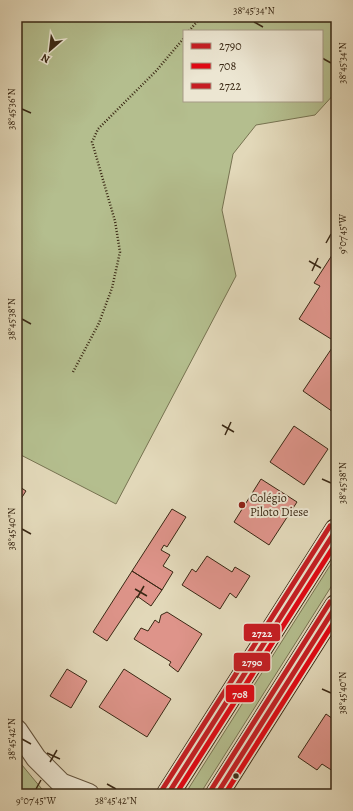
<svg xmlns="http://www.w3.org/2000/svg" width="353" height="811" viewBox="0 0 353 811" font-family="Alegreya,serif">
  <rect width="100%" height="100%" fill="#e2d8b9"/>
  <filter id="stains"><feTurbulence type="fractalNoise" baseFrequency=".005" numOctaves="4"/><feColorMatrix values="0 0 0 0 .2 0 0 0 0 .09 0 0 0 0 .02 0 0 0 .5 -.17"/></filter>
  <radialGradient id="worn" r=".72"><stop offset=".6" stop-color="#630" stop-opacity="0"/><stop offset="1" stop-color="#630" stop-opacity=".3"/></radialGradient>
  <path fill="#b4be8e" stroke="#777351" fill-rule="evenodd" d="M17,17H336V92L315,115L256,125L233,154L222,210L236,276L116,504L17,453ZM184,31H322V101H184Z
    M336,556V579L200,794H185Z
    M17,759L46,794H17Z"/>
  <path fill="#de948a" stroke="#3a2814" d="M336,249V331L331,339L299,319L320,286L314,283Z
    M336,342V414L303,391Z
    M294,426L328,449L304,485L270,462Z
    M261,479L297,502L269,545L234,522Z
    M17,485L26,491L17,505Z
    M172,509L186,517L167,547L164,545L161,550L170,555L163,566L173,572L162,590L132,571Z
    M207,556L232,572L235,567L250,576L236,598L230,593L220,609L182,585L192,569L196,572Z
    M132,571L162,590L151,606L137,596L107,641L93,632Z
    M167,612L202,634L178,672L169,665L171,662L134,639L141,628L148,631L155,620L159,623L161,615Z
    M67,669L87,681L71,708L50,696Z
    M124,669L171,699L147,737L99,707Z
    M326,714L336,721V773L322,764L317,770L298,757Z"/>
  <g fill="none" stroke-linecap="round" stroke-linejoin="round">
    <defs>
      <path id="minor" d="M17,730L36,758L72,794
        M63,784L89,794"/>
      <path id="major" d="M168,794L336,530
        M217,794L336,606"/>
    </defs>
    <use href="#minor" stroke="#64543d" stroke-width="22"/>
    <use href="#major" stroke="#3a2814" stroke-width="24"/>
    <path stroke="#3a2814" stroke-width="2.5" stroke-dasharray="1 2" stroke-linecap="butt" d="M189,31L201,17
      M73,372L99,323L112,288L120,252L115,221L92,142L98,129L156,71L184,38"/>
    <use href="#minor" stroke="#ece6d2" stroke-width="20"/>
    <use href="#major" stroke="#e2d8b9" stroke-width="22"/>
    <defs>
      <path id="bus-1" d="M168,794L336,530
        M217,794L336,606"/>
      <path id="bus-2" d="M176,794L336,543
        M225,794L336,619"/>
      <path id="bus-3" d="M162,790L330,526
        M211,790L330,602"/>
    </defs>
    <use href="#bus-1" stroke="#ece6d2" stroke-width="8"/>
    <use href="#bus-2" stroke="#ece6d2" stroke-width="8"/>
    <use href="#bus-3" stroke="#ece6d2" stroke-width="8"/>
    <use href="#bus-1" stroke="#c61d23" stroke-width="5"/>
    <use href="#bus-2" stroke="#e30613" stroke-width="5"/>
    <use href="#bus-3" stroke="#c61d23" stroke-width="5"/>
  </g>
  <path fill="none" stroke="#3a2814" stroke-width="1.5" d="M254,22L263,27M322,58L331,63M22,109L31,113M326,243L331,234M309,261L321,268M312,271L318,258M22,319L31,324M222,425L234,432M225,435L231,422M322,479L331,483M22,529L31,534M135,589L147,596M137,598L144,586M322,689L331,693M22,739L31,744M47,753L60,759M50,762L57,750M107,784L116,789M36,789L41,780"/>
  <circle fill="#8f2418" stroke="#ece6d2" stroke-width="1.5" cx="242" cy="505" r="4"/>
  <circle fill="#3a2814" stroke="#ece6d2" stroke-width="1.5" cx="236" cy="776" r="3.5"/>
  <g text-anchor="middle" stroke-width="4" stroke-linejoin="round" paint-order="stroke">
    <g font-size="12" fill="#3a2814" stroke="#ece6d2" text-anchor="start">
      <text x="250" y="502">Colégio<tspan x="250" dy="14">Piloto Diese</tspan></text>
    </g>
  </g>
  <g stroke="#ece6d2" stroke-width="1.5">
    <rect x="243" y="623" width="38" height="19" rx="4" fill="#c61d23"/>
    <rect x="233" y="652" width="38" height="20" rx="4" fill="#c61d23"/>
    <rect x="225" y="684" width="30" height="19" rx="4" fill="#e30613"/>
  </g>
  <g font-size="11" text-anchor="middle" font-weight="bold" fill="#fff">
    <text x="262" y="637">2722</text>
    <text x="252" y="666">2790</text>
    <text x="240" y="698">708</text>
  </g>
  <rect width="353" height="811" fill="none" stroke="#e2d8b9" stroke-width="44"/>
  <rect x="183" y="30" width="140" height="72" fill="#ece6d2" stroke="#a59a86"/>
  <rect x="191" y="43" width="20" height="6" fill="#c61d23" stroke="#a59a86"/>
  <text x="219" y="50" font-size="12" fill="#3a2814">2790</text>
  <rect x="191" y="63" width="20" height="6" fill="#e30613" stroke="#a59a86"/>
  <text x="219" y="70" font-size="12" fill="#3a2814">708</text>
  <rect x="191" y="83" width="20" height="6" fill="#c61d23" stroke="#a59a86"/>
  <text x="219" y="90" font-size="12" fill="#3a2814">2722</text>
  <g transform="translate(50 50) rotate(208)" stroke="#ece6d2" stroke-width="3" paint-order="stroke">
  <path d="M0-3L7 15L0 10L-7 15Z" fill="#3a2814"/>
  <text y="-6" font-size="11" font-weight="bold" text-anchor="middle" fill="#3a2814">N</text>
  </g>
  <rect x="22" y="22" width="309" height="767" fill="none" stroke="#3a2814" stroke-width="1.5"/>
  <g font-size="10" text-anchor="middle" fill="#3a2814">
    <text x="254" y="14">38°45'34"N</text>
    <text transform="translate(342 63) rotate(-90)" y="4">38°45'34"N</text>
    <text transform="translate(11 109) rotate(-90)" y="4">38°45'36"N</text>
    <text transform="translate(342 234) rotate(-90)" y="4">9°07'45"W</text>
    <text transform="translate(11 319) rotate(-90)" y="4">38°45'38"N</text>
    <text transform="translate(342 483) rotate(-90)" y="4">38°45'38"N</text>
    <text transform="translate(11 529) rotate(-90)" y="4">38°45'40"N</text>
    <text transform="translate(342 693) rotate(-90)" y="4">38°45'40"N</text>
    <text transform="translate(11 739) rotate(-90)" y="4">38°45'42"N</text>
    <text x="36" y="804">9°07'45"W</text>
    <text x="116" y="804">38°45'42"N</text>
  </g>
  <rect width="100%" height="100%" filter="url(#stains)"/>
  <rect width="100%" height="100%" fill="url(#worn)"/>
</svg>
